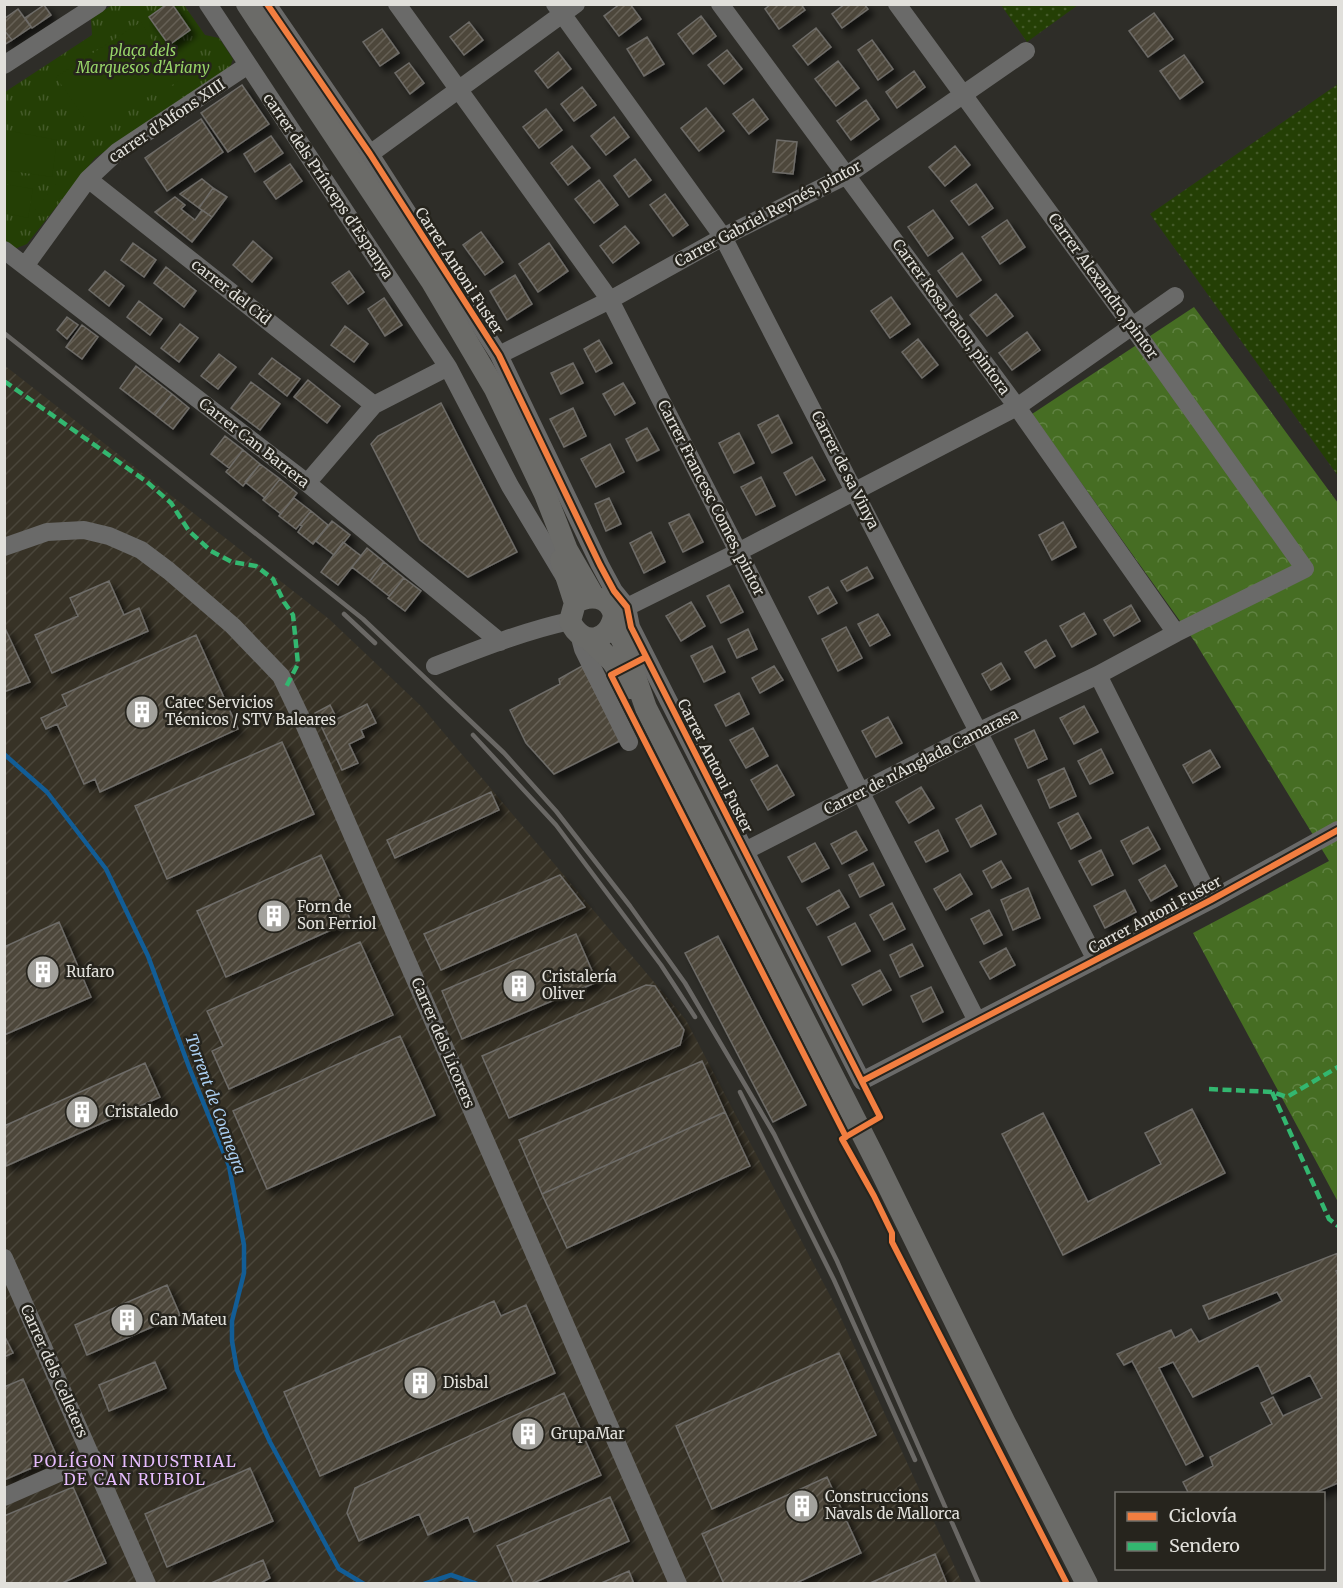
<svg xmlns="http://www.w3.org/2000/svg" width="1343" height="1588" viewBox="0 0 1343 1588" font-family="Merriweather,serif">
  <defs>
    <pattern id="industrial-furrows" width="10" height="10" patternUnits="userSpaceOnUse" patternTransform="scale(1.5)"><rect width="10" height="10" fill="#373226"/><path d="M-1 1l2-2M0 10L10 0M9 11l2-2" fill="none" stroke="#4a463b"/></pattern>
    <pattern id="grass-dots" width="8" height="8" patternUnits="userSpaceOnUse" patternTransform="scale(1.5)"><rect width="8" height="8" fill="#243f05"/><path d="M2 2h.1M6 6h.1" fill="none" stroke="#445a29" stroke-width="1.8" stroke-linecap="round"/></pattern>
    <pattern id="forest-crowns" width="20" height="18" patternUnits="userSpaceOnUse" patternTransform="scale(1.5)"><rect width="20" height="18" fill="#466d23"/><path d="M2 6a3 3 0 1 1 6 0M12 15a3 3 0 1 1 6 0" fill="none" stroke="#608242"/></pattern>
    <pattern id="park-tufts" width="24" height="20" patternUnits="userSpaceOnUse" patternTransform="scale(1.5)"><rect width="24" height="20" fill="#243f05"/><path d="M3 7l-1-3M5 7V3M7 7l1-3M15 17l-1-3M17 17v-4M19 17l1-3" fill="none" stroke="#445a29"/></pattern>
    <pattern id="building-hatch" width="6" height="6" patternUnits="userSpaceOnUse" patternTransform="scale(1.5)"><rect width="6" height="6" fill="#4d473b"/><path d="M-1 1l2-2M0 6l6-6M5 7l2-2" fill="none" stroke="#666157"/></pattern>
    <filter id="shadow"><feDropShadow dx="5.5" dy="5.5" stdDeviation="3" flood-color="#0009"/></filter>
  </defs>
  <rect width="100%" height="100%" fill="#2e2d28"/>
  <path fill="url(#industrial-furrows)" d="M4,365L329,619L422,707L686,1020L836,1307L962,1583H5Z"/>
  <path fill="url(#grass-dots)" d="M1001,5H1078L1027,42Z
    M1338,84V476L1150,214Z"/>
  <path fill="url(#forest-crowns)" d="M1194,307L1338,503V1202L1193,933L1329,861L1195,642L1032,414Z"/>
  <path fill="url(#park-tufts)" d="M112,5H184L205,35L219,38L233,59L230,67L95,158L27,244L7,252L5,250V92L92,35L91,19Z"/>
  <path fill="#243f05" d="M141,22L178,82L90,126L56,77Z
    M5,130L57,140L52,177L5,170Z
    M5,184L33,189L28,218L5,213Z
    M56,184L65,192L44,217L35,210Z"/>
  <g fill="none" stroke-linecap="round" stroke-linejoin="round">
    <path stroke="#125d96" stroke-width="4.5" d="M4,754L47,792L106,869L148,956L189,1067L229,1166L244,1245V1273L232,1321V1341L237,1370L270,1442L339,1569L364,1584
      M424,1584L451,1575L477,1584"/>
  </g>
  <path fill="url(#building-hatch)" stroke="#6e6c68" stroke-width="1.5" filter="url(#shadow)" d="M167,4H172L190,30L169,45L149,17Z
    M620,4H630L641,19L619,36L604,16Z
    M771,4H801L805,10L779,29L765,9Z
    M845,4H864L868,9L842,28L832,14Z
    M44,5L51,15L32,28L25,18Z
    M18,9L31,27L12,40L4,30V19Z
    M1154,13L1173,39L1148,57L1129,31Z
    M701,16L716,36L693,54L678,34Z
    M469,22L483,40L464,55L450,37Z
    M816,28L831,47L808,65L793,46Z
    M382,29L399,53L380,66L363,42Z
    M4,30L12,40L4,45Z
    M647,37L664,64L644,76L627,49Z
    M872,40L893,69L878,80L858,50Z
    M727,50L742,69L724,84L708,65Z
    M558,52L571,69L548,88L535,71Z
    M1184,55L1203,82L1180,99L1160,71Z
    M838,61L859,88L836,106L815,79Z
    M409,63L424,83L410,94L395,73Z
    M914,71L925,87L897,108L886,92Z
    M242,85L269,124L228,152L201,113Z
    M582,87L596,105L574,121L561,104Z
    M753,99L768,119L749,134L733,114Z
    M866,100L879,119L851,140L837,121Z
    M706,108L724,131L699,151L681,128Z
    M546,109L562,130L539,148L523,127Z
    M614,117L629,137L606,155L591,136Z
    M201,119L223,152L167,191L145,158Z
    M271,136L283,153L255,172L244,154Z
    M777,140L797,142L793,174L773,172Z
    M572,146L590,168L568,185L551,163Z
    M955,146L970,165L945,186L929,167Z
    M635,159L651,180L629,197L614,176Z
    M290,164L302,181L276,199L264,182Z
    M202,179L213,188L199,208L180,194Z
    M599,180L618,205L594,223L575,199Z
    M976,184L993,208L969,225L951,201Z
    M213,188L227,197L212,217L199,208Z
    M665,194L688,225L673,236L650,205Z
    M175,197L185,205L181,209L195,220L202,210L212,217L192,242L155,212Z
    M933,210L953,238L928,256L908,227Z
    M1007,220L1025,247L1000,264L982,237Z
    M625,226L639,243L613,263L600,246Z
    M481,232L503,262L485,275L463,245Z
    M253,241L272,258L252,282L233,265Z
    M133,243L156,260L144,277L121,260Z
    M549,243L568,271L538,292L519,264Z
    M962,253L981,280L957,297L938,271Z
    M166,267L196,291L184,307L154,283Z
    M105,271L124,286L109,306L89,290Z
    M349,271L364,292L348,304L332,283Z
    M515,275L532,304L507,320L490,291Z
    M996,294L1013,316L987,336L970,315Z
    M891,297L910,324L890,338L871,311Z
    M384,298L402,325L385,336L368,309Z
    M139,301L162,319L150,335L127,317Z
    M67,317L78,325L67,339L57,330Z
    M180,324L198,338L179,362L161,348Z
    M82,325L98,337L82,359L66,347Z
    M345,326L368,344L354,362L331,345Z
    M1027,332L1040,350L1012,370L999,353Z
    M918,339L938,365L922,378L902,352Z
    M599,340L612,363L596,372L584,349Z
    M219,354L236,367L218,389L201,376Z
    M272,358L300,379L287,396L259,374Z
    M573,363L583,383L561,394L551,373Z
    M136,366L172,394L155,415L120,388Z
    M308,380L340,406L327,423L294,397Z
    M251,382L280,404L260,430L231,408Z
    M623,383L635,403L615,415L603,394Z
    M172,394L189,408L173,429L155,415Z
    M441,403L517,552L468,577L420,540L371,444L378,436Z
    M573,408L586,436L564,447L550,419Z
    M778,415L792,443L772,453L758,425Z
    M647,428L659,450L637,461L626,439Z
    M739,433L754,463L734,473L719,443Z
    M225,436L243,450L229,468L211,454Z
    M610,444L624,472L596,487L581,459Z
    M243,450L260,464L243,486L226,472Z
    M812,457L825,480L796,495L784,473Z
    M260,464L280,479L265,498L245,482Z
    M761,477L775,506L756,515L741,487Z
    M280,479L297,493L281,514L263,500Z
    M294,498L311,511L296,529L279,516Z
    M609,498L621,524L606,531L595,504Z
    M311,511L328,525L313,544L298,532L302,526L300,525Z
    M689,514L703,542L683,552L669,523Z
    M332,521L350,535L334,555L316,541Z
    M1063,522L1076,547L1052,560L1039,535Z
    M651,532L665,562L644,573L630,543Z
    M343,542L361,556L338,585L321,572Z
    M367,548L384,562L370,581L352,567Z
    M384,562L404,578L389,596L370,581Z
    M867,567L873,578L847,591L841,581Z
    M404,578L421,591L405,611L388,598Z
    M109,581L124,615L139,608L148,631L52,673L35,635L78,616L70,598Z
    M729,585L743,612L721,623L707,596Z
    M828,587L837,603L818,614L809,597Z
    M691,602L705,626L681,641L666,616Z
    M1131,605L1140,621L1114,636L1104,620Z
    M1084,613L1096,634L1072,647L1060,626Z
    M878,614L890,635L870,646L858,624Z
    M4,626L30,682L4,692Z
    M846,627L862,658L838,671L822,639Z
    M748,629L757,649L737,658L728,639Z
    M196,635L238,729L100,792L95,779L84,784L57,724L46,729L41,718L67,706L62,695Z
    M1046,640L1055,656L1035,668L1025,652Z
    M712,646L725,672L704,682L691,656Z
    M1001,663L1010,679L991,690L982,674Z
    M582,666L620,741L554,774L526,743L510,710L560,684L559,679Z
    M774,666L783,680L760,693L752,678Z
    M739,693L749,714L726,726L715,705Z
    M367,704L376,723L361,730L364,737L349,744L358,763L342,770L315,713L330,705L337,719Z
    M1084,706L1098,732L1074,744L1060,718Z
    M888,717L902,743L876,757L862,731Z
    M753,728L768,756L746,768L730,740Z
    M1034,730L1047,759L1028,768L1015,739Z
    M282,742L314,814L167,879L135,806Z
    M1101,749L1113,773L1090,784L1078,761Z
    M1210,750L1220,767L1193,783L1183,765Z
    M777,765L794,795L768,810L751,780Z
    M1064,768L1076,796L1050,808L1038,780Z
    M921,787L934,808L909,823L896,802Z
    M491,792L499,810L395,858L387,840Z
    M981,805L996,834L971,847L956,819Z
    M1078,813L1091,838L1071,849L1058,823Z
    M1148,827L1160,849L1133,864L1121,841Z
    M938,830L948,851L926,862L915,842Z
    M856,831L867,850L842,864L831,844Z
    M815,843L829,868L802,882L788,857Z
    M1101,850L1113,875L1092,885L1079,861Z
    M321,855L351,921L226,977L197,911Z
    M1001,861L1011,878L992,888L983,871Z
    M873,863L884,885L860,897L849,875Z
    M1165,865L1177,886L1151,901L1139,880Z
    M960,874L972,894L946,910L934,889Z
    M560,875L585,907L441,970L424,934Z
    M1028,888L1040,918L1013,930L1001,900Z
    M839,890L849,907L817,925L807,908Z
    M1125,890L1136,912L1105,928L1094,906Z
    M892,903L905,929L884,940L870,915Z
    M989,910L1002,935L984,944L971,919Z
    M59,922L91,997L4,1035V947Z
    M855,923L870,951L842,965L828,937Z
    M576,934L597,982L462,1039L442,991Z
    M718,936L806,1105L773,1122L685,953Z
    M360,942L393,1015L229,1089L212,1051L223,1046L207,1011Z
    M912,944L923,966L900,977L890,955Z
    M1006,948L1015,965L990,979L980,962Z
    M880,970L891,990L863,1005L852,985Z
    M646,985L655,986L684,1030L680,1045L509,1118L482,1056Z
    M931,987L943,1012L923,1022L911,996Z
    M400,1036L435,1115L267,1189L233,1111Z
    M702,1061L725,1112L542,1194L519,1140Z
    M145,1063L160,1097L6,1166L4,1126Z
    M1192,1109L1225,1173L1063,1255L1002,1134L1043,1113L1088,1202L1161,1164L1145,1133Z
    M725,1112L750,1166L567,1248L542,1194Z
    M1338,1253V1270L1336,1271L1338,1275V1483L1312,1494H1189L1183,1482L1213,1466L1210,1457L1272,1424L1261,1403L1273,1397L1283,1416L1322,1398L1310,1375L1272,1394L1258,1365L1193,1397L1173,1362L1159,1368L1203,1456L1186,1465L1132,1361L1124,1365L1117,1354L1171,1330L1175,1338L1191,1329L1199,1342L1282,1301L1277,1292L1209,1319L1203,1306Z
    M167,1285L180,1315L87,1355L75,1325Z
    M494,1301L501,1316L526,1305L555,1373L320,1476L284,1392Z
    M4,1335L13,1353L4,1357Z
    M839,1353L876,1435L712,1509L676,1426Z
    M155,1362L166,1388L109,1411L99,1385Z
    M23,1379L57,1457L4,1480V1387Z
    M564,1393L601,1475L474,1532L468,1517L428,1535L419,1514L359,1541L347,1513L355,1488Z
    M250,1468L273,1521L167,1567L145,1514Z
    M827,1477L861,1553L794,1584H724L702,1534Z
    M73,1487L106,1563L60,1584H4V1516Z
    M610,1497L629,1541L531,1584H514L497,1546Z
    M935,1554L947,1584H868Z
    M263,1560L270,1578L259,1584H209Z
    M629,1571L634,1584H599Z"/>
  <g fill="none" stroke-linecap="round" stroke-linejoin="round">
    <path stroke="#6a6a69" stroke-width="18" d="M208,4L448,367L510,486L564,576
      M267,4L370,154L499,355L600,565L614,591L627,607L631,627L862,1081L1211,900L1338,830
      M397,4L610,300L977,1021
      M555,4L723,237L1096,960
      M720,4L1017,407L1176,633
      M4,65L98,4
      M370,154L576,4
      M88,179L374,405
      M4,250L307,483L500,642
      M25,266L88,179L117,152L248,65
      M499,355L610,300L723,237L847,175L1026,51
      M307,483L374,405L448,367
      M4,547L47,532L84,530L109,536L141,550L169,571L233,626L281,676L304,724L678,1584
      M627,607L738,552L1017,407L1175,296
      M579,634L583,649L629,742
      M435,666C479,649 524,631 570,621
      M1098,675L1211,900
      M745,851L978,732L1098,675L1176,633L1305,569L1132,326L897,4
      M4,1258L147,1584
      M4,1497L93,1458"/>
    <path stroke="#6b6b68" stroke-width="22" d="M247,4L432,282L495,389L545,494L567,550L594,597
      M561,560L575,603L570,621C582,648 610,642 614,615C609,595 589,594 575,603
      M613,623L623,642L646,708L875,1159L1005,1423L1087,1584
      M588,638L612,661L630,688"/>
    <path stroke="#6a6865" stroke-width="4.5" d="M4,333L363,619L504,753L556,811L630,906L685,983L774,1134L837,1261L979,1584
      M344,614L375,643
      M473,735L556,825L661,965L695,1017
      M740,1092L834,1280L915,1460"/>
    <path stroke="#33b770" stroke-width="4.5" stroke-dasharray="9 4.5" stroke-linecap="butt" d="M4,381L147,482L171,503L189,531L211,551L232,562L256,566L273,579L284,602L293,615L298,664L286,687
      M1209,1089L1272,1092L1287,1097L1338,1067
      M1272,1092L1329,1219L1338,1226"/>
    <defs>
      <path id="cycleway" d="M267,4L370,154L499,355L600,565L614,591L627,607L631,627L880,1117L842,1139L874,1196L892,1233V1242L909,1275L1067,1584
        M646,657L611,675L846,1137
        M862,1081L1211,900L1338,830"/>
    </defs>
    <use href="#cycleway" stroke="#26241d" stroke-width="10"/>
    <use href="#cycleway" stroke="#f27e40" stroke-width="6"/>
  </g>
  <defs>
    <symbol id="building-disc" viewBox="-11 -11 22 22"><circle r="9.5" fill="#a2a19c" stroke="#26241d"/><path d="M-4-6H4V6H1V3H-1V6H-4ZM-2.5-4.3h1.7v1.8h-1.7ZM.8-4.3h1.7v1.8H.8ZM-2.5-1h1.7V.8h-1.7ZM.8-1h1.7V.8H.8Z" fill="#fff"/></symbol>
  </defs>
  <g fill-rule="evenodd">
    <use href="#building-disc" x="123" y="693" width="38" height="38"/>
    <use href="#building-disc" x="255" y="897" width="38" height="38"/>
    <use href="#building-disc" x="24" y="953" width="38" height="38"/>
    <use href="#building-disc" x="500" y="967" width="38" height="38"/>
    <use href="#building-disc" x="63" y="1093" width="38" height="38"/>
    <use href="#building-disc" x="108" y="1301" width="38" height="38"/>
    <use href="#building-disc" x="401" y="1364" width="38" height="38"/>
    <use href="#building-disc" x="509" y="1415" width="38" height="38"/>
    <use href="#building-disc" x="783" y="1487" width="38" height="38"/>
  </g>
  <g text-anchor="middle" stroke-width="5" stroke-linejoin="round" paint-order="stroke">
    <g font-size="15" font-style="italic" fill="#97d568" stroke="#26241d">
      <text x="143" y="56">plaça dels<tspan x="143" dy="17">Marquesos d'Ariany</tspan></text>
    </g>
    <g font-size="15" fill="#e1e0db" stroke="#26241d">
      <text transform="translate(167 121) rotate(-34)" y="5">carrer d'Alfons XIII</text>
      <text transform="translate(328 186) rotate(56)" y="5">carrer dels Prínceps d'Espanya</text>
      <text transform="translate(768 214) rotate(-28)" y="5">Carrer Gabriel Reynés, pintor</text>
      <text transform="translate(459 271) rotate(57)" y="5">Carrer Antoni Fuster</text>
      <text transform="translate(1103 286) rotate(54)" y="5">Carrer Alexandro, pintor</text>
      <text transform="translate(231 292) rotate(38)" y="5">carrer del Cid</text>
      <text transform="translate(951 317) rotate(54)" y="5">Carrer Rosa Palou, pintora</text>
      <text transform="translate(254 443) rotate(38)" y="5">Carrer Can Barrera</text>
      <text transform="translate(845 470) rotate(63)" y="5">Carrer de sa Vinya</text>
      <text transform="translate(711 498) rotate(63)" y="5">Carrer Francesc Comes, pintor</text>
      <text transform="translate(921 762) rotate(-27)" y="5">Carrer de n'Anglada Camarasa</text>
      <text transform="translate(715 766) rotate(63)" y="5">Carrer Antoni Fuster</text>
      <text transform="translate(1155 915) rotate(-28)" y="5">Carrer Antoni Fuster</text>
      <text transform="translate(443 1043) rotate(67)" y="5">Carrer dels Licorers</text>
      <text transform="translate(54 1371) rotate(66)" y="5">Carrer dels Celleters</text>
    </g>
    <g font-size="15" fill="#e1e0db" stroke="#26241d" text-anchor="start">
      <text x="165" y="708">Catec Servicios<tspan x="165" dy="17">Técnicos / STV Baleares</tspan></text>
      <text x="297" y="912">Forn de<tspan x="297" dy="17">Son Ferriol</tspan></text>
      <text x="66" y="977">Rufaro</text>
      <text x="542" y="982">Cristalería<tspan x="542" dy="17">Oliver</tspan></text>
      <text x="105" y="1117">Cristaledo</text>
      <text x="150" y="1325">Can Mateu</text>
      <text x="443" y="1388">Disbal</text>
      <text x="551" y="1439">GrupaMar</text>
      <text x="825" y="1502">Construccions<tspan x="825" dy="17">Navals de Mallorca</tspan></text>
    </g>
    <g font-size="16" font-style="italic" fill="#abcff2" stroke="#26241d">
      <text transform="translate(216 1104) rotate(70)" y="6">Torrent de Coanegra</text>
    </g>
    <g font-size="16" letter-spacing="1.5" fill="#e5bbfd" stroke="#26241d">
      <text x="135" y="1467">POLÍGON INDUSTRIAL<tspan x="135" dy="18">DE CAN RUBIOL</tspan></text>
    </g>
  </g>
  <rect width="1343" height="1588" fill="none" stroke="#e1e0db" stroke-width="12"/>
  <rect x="1115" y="1492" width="210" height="78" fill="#26241d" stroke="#716f69" stroke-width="1.5"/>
  <rect x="1127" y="1512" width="30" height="9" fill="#f27e40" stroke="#716f69" stroke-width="1.5"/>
  <text x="1169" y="1522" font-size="18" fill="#e1e0db">Ciclovía</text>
  <rect x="1127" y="1542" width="30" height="9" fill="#33b770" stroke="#716f69" stroke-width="1.5"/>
  <text x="1169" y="1552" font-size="18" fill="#e1e0db">Sendero</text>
</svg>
